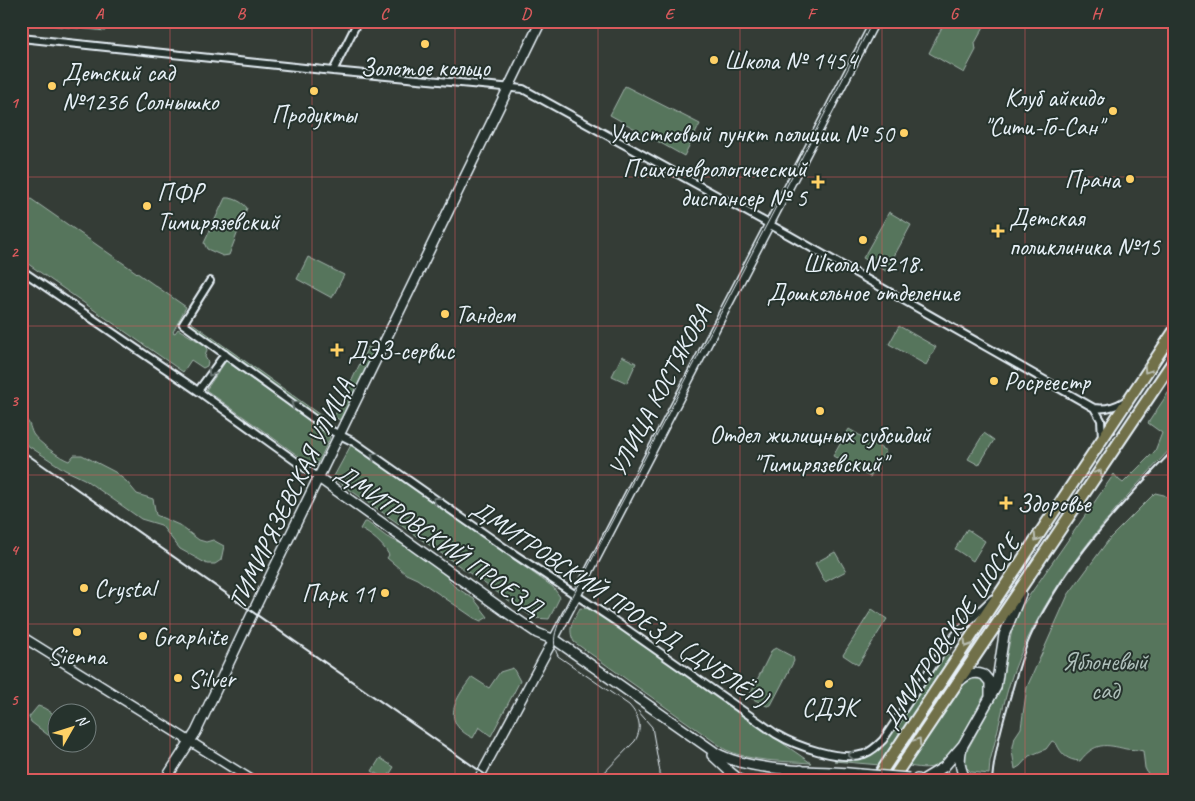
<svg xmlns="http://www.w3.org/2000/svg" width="1195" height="801" viewBox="0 0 1195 801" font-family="Caveat,sans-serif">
  <rect width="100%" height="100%" fill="#343c36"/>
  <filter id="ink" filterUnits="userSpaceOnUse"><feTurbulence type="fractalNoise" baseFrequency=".02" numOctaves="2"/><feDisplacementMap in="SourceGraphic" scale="10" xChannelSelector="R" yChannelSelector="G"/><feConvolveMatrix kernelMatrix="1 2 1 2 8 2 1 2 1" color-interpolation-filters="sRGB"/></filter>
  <g filter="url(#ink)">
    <path fill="#57745c" stroke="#a0b2aa" d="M46,21H106L105,31L48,25Z
      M945,21H987L975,43L976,50L964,73L929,53Z
      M625,86L700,124L684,156L610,115Z
      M21,192L186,307L173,332L175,333L178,329L206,346L207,350L205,357L208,362L207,366L203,368L191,360L183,372L21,259Z
      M225,198C232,197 243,202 247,208L229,255L223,256L207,249L204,243Z
      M889,212L911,225L886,271L863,258Z
      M308,257L344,275L332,298L297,279Z
      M188,320L327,420L325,424L186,323Z
      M899,326L936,347L926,365L889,344Z
      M368,347L375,350L340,420L334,417Z
      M622,356L636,363L627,383L612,376Z
      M226,361L328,434L330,438L317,465L314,467L206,390Z
      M1174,384V445C1110,513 1046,584 1013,673C1003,702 998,732 990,761L989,774L971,772L964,765V756L999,693L1014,621L1022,606L1114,474L1119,480L1123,483L1155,451L1162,433L1148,423Z
      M23,417C31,423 29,426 33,434C38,442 60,458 69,461L74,455H82L115,472L127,482L137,494L153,499L156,515L179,525L199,540L206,542L213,540L224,546L221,560L215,564H207L180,549L161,525L141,519L84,479L65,470L21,441V418Z
      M849,429L886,451L870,477L833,456Z
      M984,433L994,440L979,465L968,459Z
      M351,445L553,587L560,597L549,619L534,618L333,478Z
      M1155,493L1164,495L1174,502V778H1150L1145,768L1143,751C1137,749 1132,750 1126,749C1105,744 1095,742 1080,761C1067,760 1062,755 1056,743L1052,741L1046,749L1029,756L1020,766L1015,769L1012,751L1015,737L1021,728L1027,687L1068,595L1110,538Z
      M364,522H367L387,537L402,544L416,553L445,575L454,586L474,599L488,617L481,621L474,618L417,579L406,574L387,558L389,555C383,544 371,534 360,529Z
      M967,529L985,541L973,561L955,549Z
      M835,552L846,571L825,582L815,563Z
      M580,608L591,609L811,763C782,761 753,762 726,750L574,642C567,628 573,621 580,608Z
      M872,609L887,619L858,665L843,655Z
      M776,648L793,657L794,661L771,705L767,706L751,698L750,694L772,650Z
      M944,654L949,655L950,659L880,765L834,761C854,756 866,762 883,745Z
      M513,668L520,681L491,736L479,727L473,738C440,722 455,699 472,677L489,688L500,672Z
      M979,676L987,684V690C976,709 956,755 938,765C929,770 917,767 907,766L966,680Z
      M38,706L44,708L57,716V733L54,736L48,735L31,722L29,717Z
      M380,758L394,767L386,780L372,771Z"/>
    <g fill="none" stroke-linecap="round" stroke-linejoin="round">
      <defs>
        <path id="minor" d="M21,38L333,71L523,89L787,234L1094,408C1106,410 1115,407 1125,401
          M333,71L358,21
          M21,270L198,391L319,478
          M210,281L183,324L328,429L354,442L505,548L615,621L776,734C796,746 841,762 864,754C872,751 877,746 883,740L941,653L958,632L992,599
          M198,391L225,354
          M1094,408L1101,420L1102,437"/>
        <path id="tertiary" d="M21,636L252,780
          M478,780L558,631L875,21"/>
        <path id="secondary" d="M319,478L509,614L537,633L557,641L716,753C754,773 817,770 860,774
          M961,680C968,674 974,671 984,675L990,682V696
          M962,747C959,760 959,770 967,780
          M712,755L730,772L740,780
          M917,779V780
          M924,779L944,767L963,745L996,687L1004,635L1021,594
          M165,780L196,732L264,589L541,21
          M789,780L801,770"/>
        <path id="primary" d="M876,780L1174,331
          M892,780L1174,360"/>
      </defs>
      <use href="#minor" stroke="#e8f1f8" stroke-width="10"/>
      <use href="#tertiary" stroke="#e8f1f8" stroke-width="11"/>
      <use href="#secondary" stroke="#e8f1f8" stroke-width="12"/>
      <use href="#primary" stroke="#e8f1f8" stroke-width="14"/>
      <use href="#minor" stroke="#26332d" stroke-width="6"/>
      <use href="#tertiary" stroke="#26332d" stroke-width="8"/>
      <use href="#secondary" stroke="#26332d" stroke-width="9"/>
      <use href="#primary" stroke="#71704a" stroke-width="10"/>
      <path stroke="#e8f1f8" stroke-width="1" d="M638,711L652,727L660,772V780
        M597,780L635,741C643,727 639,716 629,705L558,656C547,635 564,614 574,594L873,21"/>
      <path stroke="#e8f1f8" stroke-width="2" d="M21,450L493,780
        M992,780C994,755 1001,729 1008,705C1015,681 1021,656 1032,633C1066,563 1120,505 1174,449"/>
      <defs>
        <path id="secondary-bridge" d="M860,774L909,778"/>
      </defs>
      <use href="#secondary-bridge" stroke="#e8f1f8" stroke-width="12" stroke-linecap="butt"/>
      <use href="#secondary-bridge" stroke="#26332d" stroke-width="9"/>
    </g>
    <defs><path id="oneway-chevron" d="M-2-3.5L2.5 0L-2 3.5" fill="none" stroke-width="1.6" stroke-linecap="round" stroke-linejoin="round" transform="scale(1.25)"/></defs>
    <g stroke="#b8bdb2">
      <use href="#oneway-chevron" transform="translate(1147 370) rotate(124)"/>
      <use href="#oneway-chevron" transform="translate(1099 473) rotate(-56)"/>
      <use href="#oneway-chevron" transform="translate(1037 538) rotate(124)"/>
      <use href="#oneway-chevron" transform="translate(967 644) rotate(122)"/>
      <use href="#oneway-chevron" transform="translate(918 741) rotate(-56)"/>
    </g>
    <g stroke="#6a7674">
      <use href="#oneway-chevron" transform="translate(211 373) rotate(125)"/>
      <use href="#oneway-chevron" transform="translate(294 404) rotate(-144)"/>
      <use href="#oneway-chevron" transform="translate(374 456) rotate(-145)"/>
      <use href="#oneway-chevron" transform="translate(436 500) rotate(-145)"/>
      <use href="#oneway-chevron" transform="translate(851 755) rotate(-179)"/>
    </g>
  </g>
  <path fill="none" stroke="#da5a5c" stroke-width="1" stroke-opacity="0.55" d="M170,21V780M312,21V780M455,21V780M598,21V780M740,21V780M882,21V780M1025,21V780M21,177H1174M21,326H1174M21,475H1174M21,624H1174"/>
  <g fill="#ffd166" stroke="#26332d" stroke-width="2">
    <circle cx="425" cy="44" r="5"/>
    <circle cx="714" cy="60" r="5"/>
    <circle cx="52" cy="86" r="5"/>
    <circle cx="314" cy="91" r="5"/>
    <circle cx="1113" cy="111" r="5"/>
    <circle cx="904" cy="133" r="5"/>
    <circle cx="1130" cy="179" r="5"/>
    <path d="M815.5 174.5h5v5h5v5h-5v5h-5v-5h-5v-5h5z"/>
    <circle cx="147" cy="206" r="5"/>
    <path d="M995.5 223.5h5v5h5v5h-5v5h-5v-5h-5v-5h5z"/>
    <circle cx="863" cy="240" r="5"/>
    <circle cx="445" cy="314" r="5"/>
    <path d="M334.5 342.5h5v5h5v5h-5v5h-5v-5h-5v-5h5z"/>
    <circle cx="994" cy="381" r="5"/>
    <circle cx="820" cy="411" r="5"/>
    <path d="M1003.5 495.5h5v5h5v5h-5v5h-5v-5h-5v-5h5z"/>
    <circle cx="84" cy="588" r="5"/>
    <circle cx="385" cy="593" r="5"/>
    <circle cx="77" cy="632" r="5"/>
    <circle cx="143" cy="636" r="5"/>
    <circle cx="178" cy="678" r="5"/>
    <circle cx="829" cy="684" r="5"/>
  </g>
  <g text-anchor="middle" stroke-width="4" stroke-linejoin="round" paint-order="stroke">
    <g font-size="25" fill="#e8f1f8" stroke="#26332d" text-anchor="start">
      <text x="724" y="69">Школа № 1454</text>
      <text x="425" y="76" text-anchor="middle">Золотое кольцо</text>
      <text x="62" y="81">Детский сад<tspan x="62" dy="29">№1236 Солнышко</tspan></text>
      <text x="1103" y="106" text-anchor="end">Клуб айкидо<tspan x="1103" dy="29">"Сити-Го-Сан"</tspan></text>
      <text x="314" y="123" text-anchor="middle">Продукты</text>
      <text x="894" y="142" text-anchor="end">Участковый пункт полиции № 50</text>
      <text x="807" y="177" text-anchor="end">Психоневрологический<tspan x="807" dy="29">диспансер № 5</tspan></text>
      <text x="1120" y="188" text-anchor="end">Прана</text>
      <text x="157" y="201">ПФР<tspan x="157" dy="29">Тимирязевский</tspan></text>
      <text x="1009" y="226">Детская<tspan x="1009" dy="29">поликлиника №15</tspan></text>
      <text x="863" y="272" text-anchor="middle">Школа №218.<tspan x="863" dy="29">Дошкольное отделение</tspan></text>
      <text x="455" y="323">Тандем</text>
      <text x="348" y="359">ДЭЗ-сервис</text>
      <text x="1004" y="390">Росреестр</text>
      <text x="820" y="443" text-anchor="middle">Отдел жилищных субсидий<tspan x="820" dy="29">"Тимирязевский"</tspan></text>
      <text x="1017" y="512">Здоровье</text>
      <text x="94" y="597">Crystal</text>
      <text x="375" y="602" text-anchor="end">Парк 11</text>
      <text x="153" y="645">Graphite</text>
      <text x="77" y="664" text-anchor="middle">Sienna</text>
      <text x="188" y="687">Silver</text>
      <text x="829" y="716" text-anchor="middle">СДЭК</text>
    </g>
    <g font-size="25" fill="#e8f1f8" stroke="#26332d">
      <text transform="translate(659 391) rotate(-62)" y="9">УЛИЦА КОСТЯКОВА</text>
      <text transform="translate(290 493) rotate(-64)" y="9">ТИМИРЯЗЕВСКАЯ УЛИЦА</text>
      <text transform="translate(439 539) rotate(35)" y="9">ДМИТРОВСКИЙ ПРОЕЗД</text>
      <text transform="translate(620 603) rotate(34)" y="9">ДМИТРОВСКИЙ ПРОЕЗД (ДУБЛЁР)</text>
      <text transform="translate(950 631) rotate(-56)" y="9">ДМИТРОВСКОЕ ШОССЕ</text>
    </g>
    <g font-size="25" fill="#aebfba" stroke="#26332d">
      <text x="1105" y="670">Яблоневый<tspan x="1105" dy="29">сад</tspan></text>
    </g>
  </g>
  <rect width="1195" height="801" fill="none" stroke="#26332d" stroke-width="55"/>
  <g transform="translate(72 728) rotate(51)"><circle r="24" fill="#26332d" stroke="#747f7e"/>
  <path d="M0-4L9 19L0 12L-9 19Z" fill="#ffd166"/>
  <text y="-8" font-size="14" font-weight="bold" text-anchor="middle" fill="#e8f1f8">N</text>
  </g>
  <rect x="28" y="28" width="1140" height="746" fill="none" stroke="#da5a5c" stroke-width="2"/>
  <g font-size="16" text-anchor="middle" font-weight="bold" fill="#da5a5c">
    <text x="99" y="19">A</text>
    <text x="241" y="19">B</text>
    <text x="384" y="19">C</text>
    <text x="526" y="19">D</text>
    <text x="669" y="19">E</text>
    <text x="811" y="19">F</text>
    <text x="954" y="19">G</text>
    <text x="1096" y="19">H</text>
    <text x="14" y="108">1</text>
    <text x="14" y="257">2</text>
    <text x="14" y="406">3</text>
    <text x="14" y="555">4</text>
    <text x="14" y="705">5</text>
  </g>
</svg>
